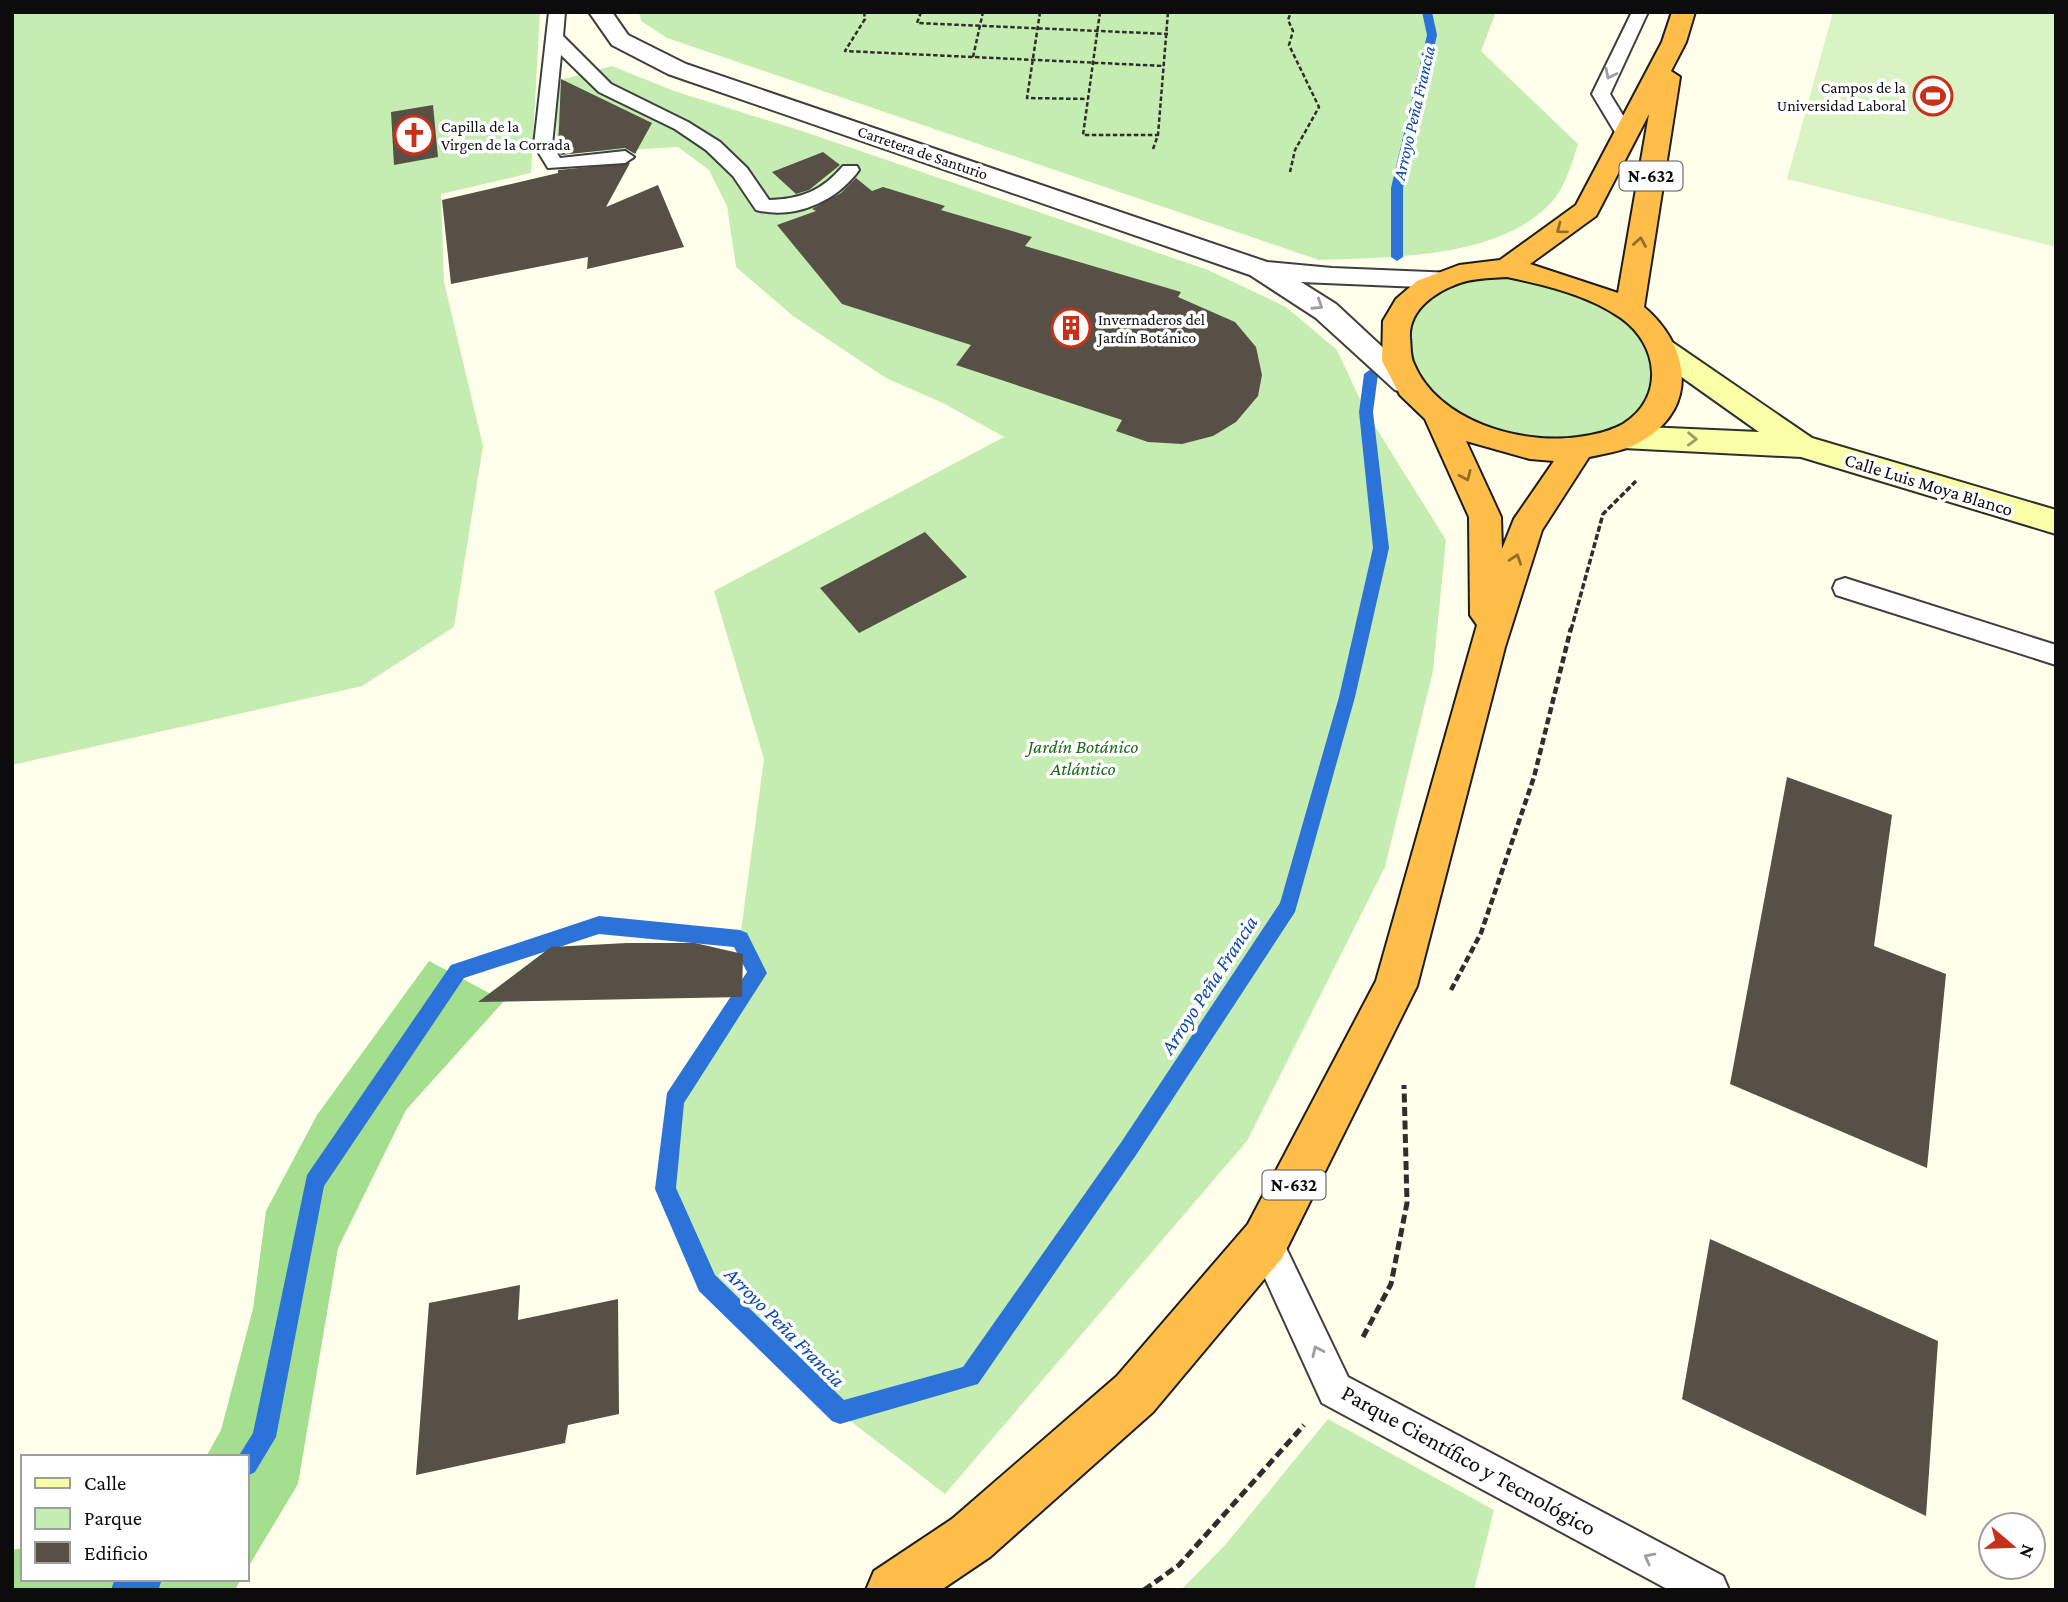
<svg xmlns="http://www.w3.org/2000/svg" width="2068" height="1602" viewBox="0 0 2068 1602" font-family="'Crimson Pro',serif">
  <rect width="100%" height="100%" fill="#ffffeb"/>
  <path fill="#c5edb1" d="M12,12H540L531,173L441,194L444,282L483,446L454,627L362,686L12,765Z
    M639,12H1496L1481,51L1578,144C1572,163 1565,188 1551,203C1498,259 1390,257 1319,260L667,38L641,21Z
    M612,66L674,91L805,132L1208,270L1286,307L1337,350L1366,412L1446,540L1433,671L1385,867L1247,1141L945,1494L840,1413L707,1283L665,1189L674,1100L757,973L740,939L764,759L714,591L1004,437L945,404L886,378L793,316L736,267L727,206L709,170L678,147L556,154L557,81Z
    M1507,268L1629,310L1662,349L1650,419L1578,449L1480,436L1406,383L1396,318L1415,295Z
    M1328,1419L1494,1510L1474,1590H1181L1226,1544Z"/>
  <path fill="#a4df8f" d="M429,961L504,1001L406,1110L338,1248L298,1484L247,1569V1457H206L221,1430L253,1309L266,1211L317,1115Z
    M23,1548V1579H241L235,1590H12V1550Z"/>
  <path fill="#daf3c4" d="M1833,12H2056V247L1787,179Z"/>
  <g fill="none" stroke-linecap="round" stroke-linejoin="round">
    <path fill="#2b73d9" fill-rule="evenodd" d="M1422,12H1432L1437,35L1403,188V257L1397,261L1391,257V188L1427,35Z
      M1371,369L1378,374L1373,412L1389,548L1355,697L1295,912L1136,1155L978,1384L840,1424L832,1421L699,1291L655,1189L667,1093L747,972L734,947L599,934L464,978L324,1186L276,1437L255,1472L247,1476V1457H238L253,1433L307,1175L451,965L599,916L740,930L747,933L767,973L684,1103L676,1188L715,1275L844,1400L963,1367L1122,1141L1280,903L1339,697L1373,548L1359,412L1364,374Z
      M119,1579H162L159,1588L154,1590H111L114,1581Z"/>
  </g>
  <path fill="#565047" d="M561,79L652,123L635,154L625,148L561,155L558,151Z
    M433,105L438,157L394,165L391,112Z
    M823,152L840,165L809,190L796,194L772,172Z
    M630,163L606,207L658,185L684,247L587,269L588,257L451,284L442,200L558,173V170Z
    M856,178L872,191L883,187L945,206L941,210L1032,237L1025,246L1181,292L1178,297L1235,322L1256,347L1262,375L1258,396L1236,422L1213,436L1182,444L1148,442L1116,431L1122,420L956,365L971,345L842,304L777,225L816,211L812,209L841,193Z
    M925,532L967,577L859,633L820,588Z
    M1787,777L1892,815L1874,946L1946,974L1927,1168L1730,1084Z
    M627,943H695L743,954L742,997L478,1002L551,947Z
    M1710,1239L1938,1341L1926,1516L1682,1399Z
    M520,1285L518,1320L618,1299L619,1414L568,1425L565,1443L416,1475L429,1303Z"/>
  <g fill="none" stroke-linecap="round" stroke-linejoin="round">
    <defs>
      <path id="lane" d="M549,12H565L563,36L611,84L688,122L720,142L747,168L769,200C801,199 822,191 843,166H857L859,170C837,201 795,220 756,210L733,176L706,150L675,129L599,92L561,55L552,145L560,158L625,151L634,157L625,163L548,168L534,145Z
        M1632,12H1648L1610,94L1635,135L1626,141L1619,139L1592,94Z
        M1845,578L2056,645V665L1836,595L1833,588L1836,581Z
        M1265,1224L1277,1229L1348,1377L1723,1576L1729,1590H1669L1322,1403L1248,1241L1253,1229Z"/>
      <path id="street" d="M589,12H612L628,35L686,64L1267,262L1332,268L1454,273L1458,279L1454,285L1444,288L1301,282L1336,304L1421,383L1417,390L1406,393L1395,390L1316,318L1250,275L668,74L612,45Z"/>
      <path id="secondary" d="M1662,339L1672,342L1812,438L2056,510V534L1801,457L1623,448L1612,445L1607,437L1612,429L1623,426L1759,432L1652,356L1647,349L1652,342Z"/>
      <path id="highway" d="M1672,12H1695L1686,42L1671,71L1680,77L1644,307C1688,344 1700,405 1645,439C1629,450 1608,453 1589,457L1542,530L1505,647L1417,986L1282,1258L1153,1412L990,1557L941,1590H866L874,1571L952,1519L1117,1376L1248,1224L1376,981L1477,625L1470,615L1469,517L1425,419L1400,395L1382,361L1383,321L1396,299L1417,281L1459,265L1500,260L1576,205L1662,42ZM1649,114L1618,293L1530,264L1596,216ZM1507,277C1545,285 1588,295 1621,318C1659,345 1665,398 1623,424C1609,432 1593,435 1578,437C1520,445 1438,421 1414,364C1410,356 1411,346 1410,338C1408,310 1436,291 1460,283C1475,278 1491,278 1507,277ZM1466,441L1530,459L1554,461L1514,519L1502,549L1501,517Z"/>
    </defs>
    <use href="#lane" stroke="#3f3f3f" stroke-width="4"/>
    <use href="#street" stroke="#3f3f3f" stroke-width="4"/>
    <use href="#secondary" stroke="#2e2e2e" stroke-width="4"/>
    <use href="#highway" stroke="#1d1d1d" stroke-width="4"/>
    <path stroke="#2e2e2e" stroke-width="2.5" stroke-dasharray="4.5 2.5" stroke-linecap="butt" d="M864,12L865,19L845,51L1164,66
      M921,12L917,23L1168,34
      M1040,12L1027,98L1088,99
      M1100,12L1083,135H1158
      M973,57L983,12
      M1153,149L1158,135L1168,12
      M1290,172L1295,150L1319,107L1289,45L1293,31L1288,20L1291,12"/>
    <path stroke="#2e2e2e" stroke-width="3.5" stroke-dasharray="6 2.5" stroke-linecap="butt" d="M1571,630L1603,514L1636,481"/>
    <path stroke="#2e2e2e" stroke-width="4.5" stroke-dasharray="7 3.5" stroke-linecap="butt" d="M1451,990L1481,933L1534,777L1571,628"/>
    <path stroke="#2e2e2e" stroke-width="5" stroke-dasharray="9 4.5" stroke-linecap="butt" d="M1363,1337L1391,1284L1407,1203L1404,1085
      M1144,1590L1179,1565L1304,1425"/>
    <use href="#lane" fill="#fff" fill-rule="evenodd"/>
    <use href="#street" fill="#fff" fill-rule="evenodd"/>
    <use href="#secondary" fill="#f8ffa6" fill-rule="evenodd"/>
    <use href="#highway" fill="#ffbe49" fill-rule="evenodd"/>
  </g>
  <defs><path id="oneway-chevron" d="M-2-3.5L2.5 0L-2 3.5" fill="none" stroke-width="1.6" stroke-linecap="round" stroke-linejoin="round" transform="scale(1.75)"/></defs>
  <g stroke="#9e9e9e">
    <use href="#oneway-chevron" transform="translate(1610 74) rotate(116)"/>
    <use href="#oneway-chevron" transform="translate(1318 305) rotate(33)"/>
    <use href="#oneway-chevron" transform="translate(1317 1351) rotate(-115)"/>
    <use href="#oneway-chevron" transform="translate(1649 1558) rotate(-152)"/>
  </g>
  <g stroke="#926e2e">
    <use href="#oneway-chevron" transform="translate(1561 229) rotate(143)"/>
    <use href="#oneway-chevron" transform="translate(1640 242) rotate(-81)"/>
    <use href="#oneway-chevron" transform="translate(1466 476) rotate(66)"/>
    <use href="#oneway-chevron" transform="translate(1516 559) rotate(-72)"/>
  </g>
  <use stroke="#9a9e68" href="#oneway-chevron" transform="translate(1692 439) rotate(1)"/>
  <defs>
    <symbol id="stadium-ring" viewBox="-11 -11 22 22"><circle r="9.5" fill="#fff" stroke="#c83118" stroke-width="1.5"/><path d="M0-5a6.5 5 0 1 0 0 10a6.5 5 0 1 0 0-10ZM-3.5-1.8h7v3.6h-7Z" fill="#c83118"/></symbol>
    <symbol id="church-ring" viewBox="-11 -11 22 22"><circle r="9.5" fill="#fff" stroke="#c83118" stroke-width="1.5"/><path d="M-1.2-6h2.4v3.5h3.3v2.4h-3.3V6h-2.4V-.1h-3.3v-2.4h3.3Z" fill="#c83118"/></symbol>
    <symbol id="building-ring" viewBox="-11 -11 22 22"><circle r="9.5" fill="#fff" stroke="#c83118" stroke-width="1.5"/><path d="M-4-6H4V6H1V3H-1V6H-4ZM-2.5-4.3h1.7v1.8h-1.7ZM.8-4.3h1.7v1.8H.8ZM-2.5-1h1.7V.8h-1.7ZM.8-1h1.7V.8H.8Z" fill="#c83118"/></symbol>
  </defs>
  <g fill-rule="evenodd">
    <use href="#stadium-ring" x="1911" y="74" width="44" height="44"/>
    <use href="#church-ring" x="392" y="113" width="44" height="44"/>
    <use href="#building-ring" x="1049" y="306" width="44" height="44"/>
  </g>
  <g text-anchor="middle" stroke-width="7" stroke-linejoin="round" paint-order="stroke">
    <g font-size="16" fill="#0c0c0c" stroke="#fff" text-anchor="start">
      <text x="1906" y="93" text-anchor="end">Campos de la<tspan x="1906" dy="18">Universidad Laboral</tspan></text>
      <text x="441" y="132">Capilla de la<tspan x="441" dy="18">Virgen de la Corrada</tspan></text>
      <text x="1098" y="325">Invernaderos del<tspan x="1098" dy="18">Jardín Botánico</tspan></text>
    </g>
    <g font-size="16" fill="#0c0c0c" stroke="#fff">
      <text transform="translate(923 152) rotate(19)" y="6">Carretera de Santurio</text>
    </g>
    <g font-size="18" font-style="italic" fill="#0b46a8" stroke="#fff">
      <text transform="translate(1414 113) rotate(-77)" y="6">Arroyo Peña Francia</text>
    </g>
    <g fill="#fff" stroke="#555" stroke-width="2">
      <rect x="1619.5" y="161.5" width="63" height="29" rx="5"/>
      <rect x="1262.5" y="1170.5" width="63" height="29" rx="5"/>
    </g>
    <g font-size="18" font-weight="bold" fill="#0c0c0c">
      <text x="1651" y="182">N-632</text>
      <text x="1294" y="1191">N-632</text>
    </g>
    <g font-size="19" fill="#0c0c0c" stroke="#fff">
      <text transform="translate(1929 484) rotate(17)" y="7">Calle Luis Moya Blanco</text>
    </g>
    <g font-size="19" font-style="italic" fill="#196917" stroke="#fff">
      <text x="1083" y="753">Jardín Botánico<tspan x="1083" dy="22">Atlántico</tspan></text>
    </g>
    <g font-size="21" font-style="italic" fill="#0b46a8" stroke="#fff">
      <text transform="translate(1209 985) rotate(-57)" y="7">Arroyo Peña Francia</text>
      <text transform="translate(785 1327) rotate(45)" y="7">Arroyo Peña Francia</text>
    </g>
    <g font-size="23" fill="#0c0c0c" stroke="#fff">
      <text transform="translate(1469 1460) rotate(29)" y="8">Parque Científico y Tecnológico</text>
    </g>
  </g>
  <rect width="2068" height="1602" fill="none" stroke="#0c0c0c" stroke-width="28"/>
  <rect x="21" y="1455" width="228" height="126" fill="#ffffff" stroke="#9e9e9e" stroke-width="2"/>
  <rect x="35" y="1478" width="35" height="10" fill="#f8ffa6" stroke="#9e9e9e" stroke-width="2"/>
  <text x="84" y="1490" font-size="21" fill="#0c0c0c">Calle</text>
  <rect x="35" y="1508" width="35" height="21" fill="#c5edb1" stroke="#9e9e9e" stroke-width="2"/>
  <text x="84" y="1525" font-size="21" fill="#0c0c0c">Parque</text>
  <rect x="35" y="1542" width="35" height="21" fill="#565047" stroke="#9e9e9e" stroke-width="2"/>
  <text x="84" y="1560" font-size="21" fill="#0c0c0c">Edificio</text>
  <g transform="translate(2012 1546) rotate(109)"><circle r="33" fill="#ffffff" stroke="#9e9e9e" stroke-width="2"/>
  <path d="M0-5L12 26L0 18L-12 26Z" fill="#c83118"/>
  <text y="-10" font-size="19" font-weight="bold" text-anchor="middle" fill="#0c0c0c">N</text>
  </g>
</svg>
